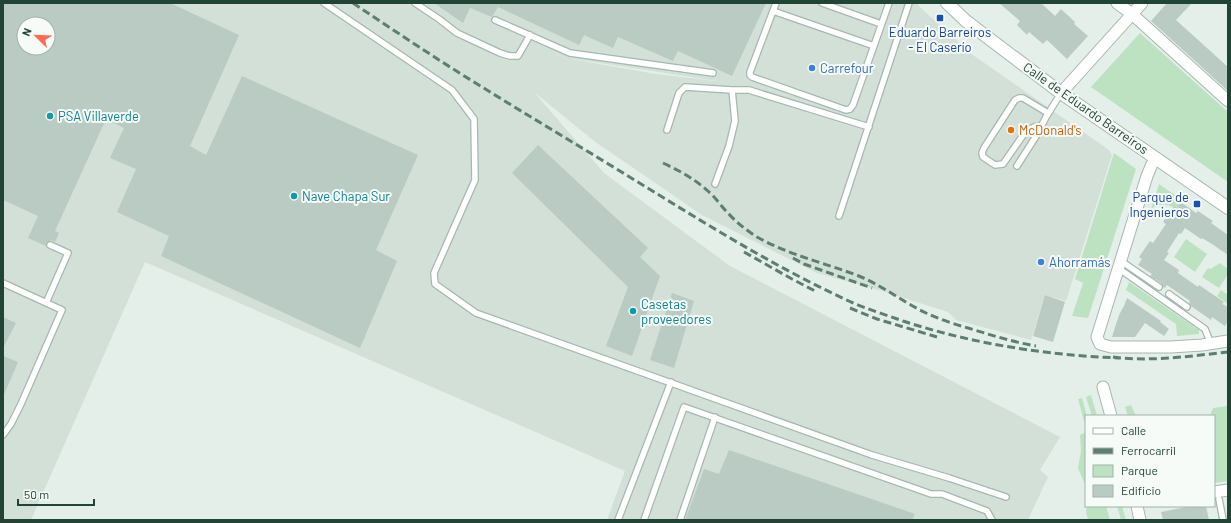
<svg xmlns="http://www.w3.org/2000/svg" width="1231" height="523" viewBox="0 0 1231 523" font-family="Barlow,sans-serif">
  <rect width="100%" height="100%" fill="#e5efe9"/>
  <path fill="#d2e0d8" fill-rule="evenodd" d="M3,3H916L923,10L973,55L1109,150L1112,155L1066,301L1045,295L1031,340L956,320L948,312L882,291L817,273L702,215L594,141L534,92L604,173L730,266L1060,437L1040,470L1048,477L1028,520H607L625,471L145,262L31,520H3ZM24,24H48V48H24ZM560,57L724,82L656,74Z"/>
  <path fill="#bce2c2" d="M1140,33L1228,112V182L1091,87Z
    M1114,153L1136,169L1088,318L1072,316L1083,283L1075,279Z
    M1159,184L1182,200L1177,208L1174,206L1173,207C1165,203 1158,204 1151,209Z
    M1186,239L1207,254L1195,272L1174,257Z
    M1220,263L1228,269V274L1219,288L1202,277L1208,268L1210,269Z
    M1129,282L1199,330V334L1177,336L1176,324L1126,290Z
    M1221,290L1228,295V304L1217,296Z
    M1091,395L1097,416H1092L1086,397Z
    M1082,398L1087,416L1086,428L1078,399Z
    M1131,405L1136,416H1128L1125,407Z
    M1228,406V481L1214,483V416H1211V413L1213,408Z
    M1086,432V487L1078,468L1081,451L1080,435Z
    M1087,506H1106L1110,520H1088L1086,512Z
    M1117,506H1122L1126,520H1121Z"/>
  <path fill="#b9cbc2" fill-rule="evenodd" d="M3,3H170L239,35L190,146L206,155L242,76L418,155L376,250L397,261L360,348L161,256L169,236L117,212L136,169L110,158L124,128L106,119L55,231L59,233L55,242L51,240L46,243V246L28,238L38,216L3,200ZM24,24H48V48H24Z
    M434,3H766L732,76L678,51L673,61L618,37L613,48L584,35L579,45L498,7L492,17L470,8L463,23Z
    M999,3H1041L1055,16L1061,9L1075,22L1074,24L1088,36L1067,59L1047,40L1043,44L1029,32L1027,35L1017,25L1020,21Z
    M1167,3H1192L1176,20L1228,67V91L1151,21Z
    M538,145L648,248L640,257L660,276L632,356L606,346L628,287L512,173Z
    M1181,202L1196,213L1198,211L1213,221L1211,223L1228,235V255L1212,244L1202,238L1201,239L1185,228L1181,234L1179,233L1167,252L1169,253L1164,260L1179,270L1178,273L1198,287L1199,285L1224,302L1222,304L1228,307V321L1225,326L1212,317L1211,320L1191,306L1189,303L1190,301L1167,285L1165,288L1163,287L1161,283L1150,276L1152,274L1138,265L1142,259L1139,257L1150,241L1153,243L1166,224L1163,222L1174,206L1177,208Z
    M672,293L694,301L674,368L650,360Z
    M1045,295L1065,302L1053,342L1033,336Z
    M1127,298L1161,321L1160,322L1169,329L1164,336L1145,323L1135,337H1112L1119,315L1124,306Z
    M3,317L16,323L3,348Z
    M3,356L18,362L3,397Z
    M729,450L915,514L912,520H685L704,469L719,474Z
    M1191,506H1206L1209,520H1163L1161,512Z"/>
  <g fill="none" stroke-linecap="round" stroke-linejoin="round">
    <defs>
      <path id="service" d="M324,3L452,90L474,119L475,180L434,273L435,284L476,313L872,455L949,478L1006,497
        M415,3L439,19L457,33L500,53L510,56H518L530,35
        M776,3L750,72V75L752,77L846,110L850,109L853,105L889,3
        M822,3L881,24
        M773,11L874,46
        M495,20L570,53L713,73
        M1042,126L1034,127L1026,131L1003,164L995,165L983,157L982,153L984,148L1015,100L1019,98H1023L1048,113
        M667,130L679,93L685,87L732,90H749L869,127
        M1017,166L1038,133L1046,117L1061,93
        M715,184L729,146L735,121L732,90
        M839,216L909,3
        M1121,261L1159,287
        M1118,268L1205,329L1211,344
        M3,283L62,310L21,404L11,424L3,435
        M1169,294L1187,307
        M46,303L68,253L50,245
        M1219,499L1223,520
        M618,520L671,382
        M644,520L684,407L931,494H942L987,511L992,520
        M680,520L715,417"/>
      <path id="minor" d="M1117,3L1132,14L1228,101
        M1061,93L1142,3
        M1156,158L1152,164L1147,176L1097,337L1100,344L1111,347H1171L1202,345L1228,341
        M1103,387L1111,416
        M1214,492L1228,490
        M1137,506L1140,520"/>
      <path id="tertiary" d="M947,3L966,21L1061,93L1228,208"/>
    </defs>
    <use href="#service" stroke="#a6b8b0" stroke-width="8"/>
    <use href="#minor" stroke="#a6b8b0" stroke-width="13"/>
    <use href="#tertiary" stroke="#a6b8b0" stroke-width="14"/>
    <use href="#service" stroke="#fff" stroke-width="5.5"/>
    <use href="#minor" stroke="#fff" stroke-width="11"/>
    <use href="#tertiary" stroke="#fff" stroke-width="12"/>
    <path stroke="#5c7f72" stroke-width="3" stroke-dasharray="8 4" stroke-linecap="butt" d="M353,3C381,22 410,41 439,60C497,97 556,132 615,168C692,215 768,264 851,302C867,309 886,315 903,321C973,344 1046,355 1119,358
      M663,163C680,171 695,179 709,192C716,198 721,206 727,212C736,222 746,230 757,237C789,255 825,263 859,276C883,286 903,302 926,313C939,319 954,324 968,328C991,335 1013,342 1036,346
      M744,252L792,279L817,292
      M793,258L804,264L872,288
      M850,308L877,319L937,337
      M1113,357C1150,362 1191,356 1228,352"/>
  </g>
  <g fill="#1a4fb4" stroke="#f6fbf8" stroke-width="1.5">
    <rect x="936" y="14" width="8" height="8" rx="2"/>
    <rect x="1193" y="200" width="8" height="8" rx="2"/>
  </g>
  <g fill="#3f7fe0" stroke="#f6fbf8" stroke-width="1.5">
    <circle cx="812" cy="68" r="4"/>
    <circle cx="1041" cy="262" r="4"/>
  </g>
  <g fill="#0f9aa8" stroke="#f6fbf8" stroke-width="1.5">
    <circle cx="50" cy="116" r="4"/>
    <circle cx="294" cy="196" r="4"/>
    <circle cx="633" cy="311" r="4"/>
  </g>
  <circle fill="#e8710a" stroke="#f6fbf8" stroke-width="1.5" cx="1011" cy="130" r="4"/>
  <g text-anchor="middle" stroke-width="4" stroke-linejoin="round" paint-order="stroke">
    <g font-size="13" fill="#164399" stroke="#f6fbf8">
      <text x="940" y="37">Eduardo Barreiros<tspan x="940" dy="15">- El Caserío</tspan></text>
      <text x="1189" y="202" text-anchor="end">Parque de<tspan x="1189" dy="15">Ingenieros</tspan></text>
    </g>
    <g font-size="13" fill="#366cbe" stroke="#f6fbf8" text-anchor="start">
      <text x="820" y="73">Carrefour</text>
      <text x="1049" y="267">Ahorramás</text>
    </g>
    <g font-size="13" fill="#214437" stroke="#f6fbf8">
      <text transform="translate(1086 108) rotate(35)" y="5">Calle de Eduardo Barreiros</text>
    </g>
    <g font-size="13" fill="#0d838f" stroke="#f6fbf8" text-anchor="start">
      <text x="58" y="121">PSA Villaverde</text>
      <text x="302" y="201">Nave Chapa Sur</text>
      <text x="641" y="309">Casetas<tspan x="641" dy="15">proveedores</tspan></text>
    </g>
    <g font-size="13" fill="#c56008" stroke="#f6fbf8" text-anchor="start">
      <text x="1019" y="135">McDonald's</text>
    </g>
  </g>
  <rect width="1231" height="523" fill="none" stroke="#214437" stroke-width="8"/>
  <rect x="1085" y="415" width="130" height="92" fill="#f6fbf8" stroke="#a1b2ab"/>
  <rect x="1093" y="428" width="20" height="6" fill="#ffffff" stroke="#a1b2ab"/>
  <text x="1121" y="435" font-size="12" fill="#214437">Calle</text>
  <rect x="1093" y="448" width="20" height="6" fill="#5c7f72" stroke="#a1b2ab"/>
  <text x="1121" y="455" font-size="12" fill="#214437">Ferrocarril</text>
  <rect x="1093" y="465" width="20" height="12" fill="#bce2c2" stroke="#a1b2ab"/>
  <text x="1121" y="475" font-size="12" fill="#214437">Parque</text>
  <rect x="1093" y="485" width="20" height="12" fill="#b9cbc2" stroke="#a1b2ab"/>
  <text x="1121" y="495" font-size="12" fill="#214437">Edificio</text>
  <g transform="translate(36 36) rotate(293)"><circle r="19" fill="#f6fbf8" stroke="#a1b2ab"/>
  <path d="M0-3L7 15L0 10L-7 15Z" fill="#ff6c53"/>
  <text y="-6" font-size="11" font-weight="bold" text-anchor="middle" fill="#214437">N</text>
  </g>
  <path d="M18 499v6h76v-6" fill="none" stroke="#214437" stroke-width="2"/>
  <text x="24" y="499" font-size="12" fill="#214437" stroke="#f6fbf8" stroke-width="3" paint-order="stroke">50 m</text>
</svg>
